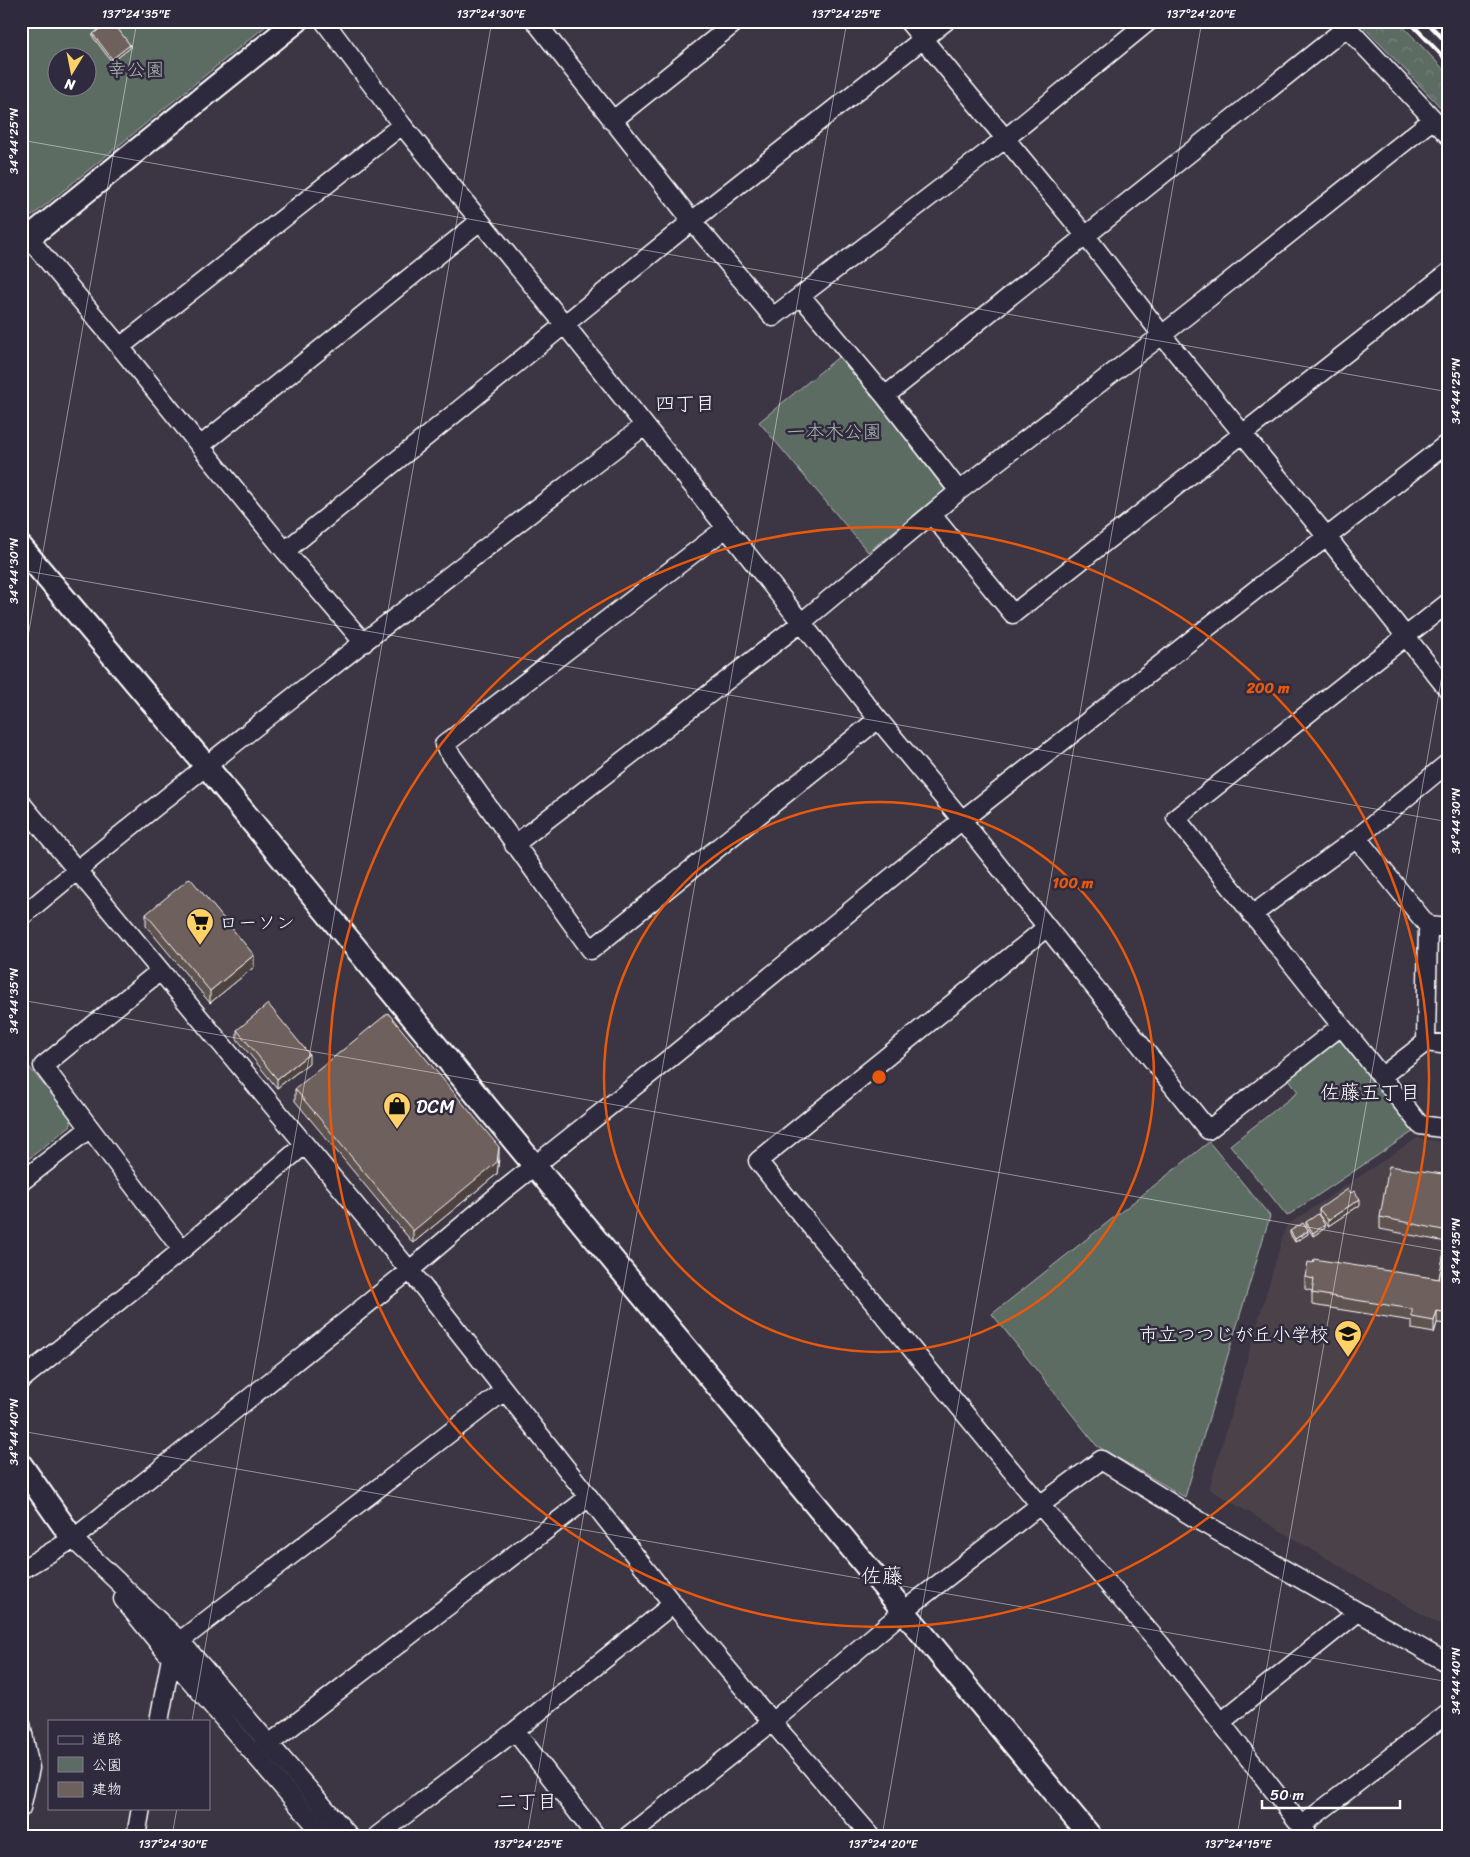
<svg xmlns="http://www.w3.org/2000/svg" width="1470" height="1857" viewBox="0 0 1470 1857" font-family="Sriracha,'Klee One',sans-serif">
  <defs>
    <pattern id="forest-crowns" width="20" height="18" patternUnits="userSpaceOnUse" patternTransform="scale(1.25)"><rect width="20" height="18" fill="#5c6c64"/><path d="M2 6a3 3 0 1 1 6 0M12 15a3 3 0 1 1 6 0" fill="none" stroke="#74827b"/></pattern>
  </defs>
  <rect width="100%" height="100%" fill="#3c3543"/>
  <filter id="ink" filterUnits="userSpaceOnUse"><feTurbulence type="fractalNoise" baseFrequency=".02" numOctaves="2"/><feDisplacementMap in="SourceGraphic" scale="10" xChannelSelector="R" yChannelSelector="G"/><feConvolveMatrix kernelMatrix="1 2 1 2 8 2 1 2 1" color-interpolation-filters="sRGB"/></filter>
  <g filter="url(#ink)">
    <path fill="#4b424a" d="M1417,1138L1449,1143V1630L1209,1489L1286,1226Z"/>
    <path fill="#5c6c64" stroke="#aeb6b2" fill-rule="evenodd" d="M21,21H272L32,216L21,215ZM58,58H88V88H58Z
      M841,355L945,490L868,552L759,422Z
      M1332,1041L1343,1042L1414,1131L1287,1216L1230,1145L1298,1092L1287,1076Z
      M21,1057L71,1118V1125L21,1165Z
      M1209,1142L1270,1216L1185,1497L1097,1446L992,1314Z"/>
    <path fill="url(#forest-crowns)" stroke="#aeb6b2" d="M1358,21H1398L1449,75V116Z"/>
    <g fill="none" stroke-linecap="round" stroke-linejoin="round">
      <defs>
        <path id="minor" d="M324,21L402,125L565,325L878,719L962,820L1208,1130L1341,1026
          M535,21L692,221L773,317L1006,138L1149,21
          M908,21L1085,235L1162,335L1327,537L1449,691
          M1341,21L1449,136
          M612,121L737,21
          M21,229L120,347L285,551L364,643
          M801,296L885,396L959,491
          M120,347L402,125
          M885,396L1347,27
          M200,446L480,221
          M932,515L1013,614L1449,272
          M726,528L444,745L591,950L878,719
          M285,551L692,221L946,21
          M1449,602L1176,818L1420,1125L1449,1129
          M21,803L420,1283L673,1604L772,1722L871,1836
          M1357,838L1428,926L1426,1042
          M514,845L802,622L959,491L1162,335L1432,120
          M1252,915L1357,838L1449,762
          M21,917C224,747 435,587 644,426
          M1428,926L1449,928
          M1047,927L758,1161L785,1195L1040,1505L1160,1644L1309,1836
          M160,971L43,1066L182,1250
          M1381,1077L1426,1042L1449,1045
          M21,1182L90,1128
          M21,1380L182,1250L304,1145
          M73,1539L180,1641L349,1836
          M21,1570L73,1539L410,1270L504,1190L675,1054L962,820L1263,584L1327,537L1449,442
          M123,1599L171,1658L325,1836
          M180,1641L504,1391
          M159,1721L171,1658
          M1221,1722L1358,1612
          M21,1724L30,1768L21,1808
          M515,1731L596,1836
          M269,1744L589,1497
          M1301,1826L1449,1712
          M136,1836L141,1808
          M377,1836L515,1731L673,1604
          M628,1836L772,1722L905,1610L1040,1505L1101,1460L1203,1523L1449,1664"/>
        <path id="tertiary" d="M21,244L297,21
          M21,547L207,767L516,1143L1090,1836
          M21,1465L73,1539"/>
      </defs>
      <use href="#minor" stroke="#fff" stroke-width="21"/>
      <use href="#tertiary" stroke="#fff" stroke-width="26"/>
      <use href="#minor" stroke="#2f2a3d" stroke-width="18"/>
      <use href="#tertiary" stroke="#2f2a3d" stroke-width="22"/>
      <path stroke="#fff" stroke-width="4" d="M1409,21L1449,63
        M1426,21L1449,45"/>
    </g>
    <path fill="#5f534f" stroke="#fff" d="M93,34L130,48L112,62L93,37Z
      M146,914L254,967L210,1003L146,926Z
      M237,1030L309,1063L277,1088L237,1039Z
      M295,1089L499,1158L497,1174L413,1243L295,1101Z
      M1449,1175V1324L1437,1323L1434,1333L1412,1329V1321L1312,1305V1291L1305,1289V1277L1313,1263L1439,1279L1446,1242L1380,1229V1217Z
      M1360,1205L1328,1226L1319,1215V1209Z
      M1306,1222L1325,1228L1313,1236L1306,1225Z
      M1290,1231L1308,1234L1295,1242L1290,1234Z"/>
    <path fill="#4d4340" stroke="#fff" d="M130,45V48L112,62V59Z
      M254,955V967L210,1003V991Z
      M309,1054V1063L277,1088V1079Z
      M499,1147V1158L497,1174L413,1243V1231Z
      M1360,1199V1205L1328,1226V1220Z
      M1325,1225V1228L1313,1236V1233Z
      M1308,1231V1234L1295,1242V1239Z
      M1437,1311V1323L1434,1333V1321Z"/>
    <path fill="#6e605c" stroke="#fff" d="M110,21H112L130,45L112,59L93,34Z
      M190,878L254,955L210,991L146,914Z
      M268,1004L309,1054L277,1079L237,1030Z
      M388,1013L499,1147L497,1162L413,1231L295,1089Z
      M1389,1166L1449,1175V1313L1437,1311L1434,1321L1412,1317V1309L1312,1293L1314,1279L1305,1277L1308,1262L1313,1263L1314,1259L1439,1279L1448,1231L1380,1217Z
      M1348,1189L1351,1193L1354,1191L1360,1199L1328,1220L1319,1209Z
      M1318,1214L1325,1225L1313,1233L1306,1222Z
      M1303,1223L1308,1231L1295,1239L1290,1231Z"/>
  </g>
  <path fill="none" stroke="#fff" stroke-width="1" stroke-opacity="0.45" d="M21,140L1449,392M21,570L1449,822M21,676L137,21M21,1000L1449,1252M21,1431L1449,1682M192,1721L492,21M172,1836L177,1808M527,1836L847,21M882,1836L1202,21M1237,1836L1449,636"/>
  <g fill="none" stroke="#e8590c" stroke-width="2.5">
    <circle cx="879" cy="1077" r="275"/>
    <circle cx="879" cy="1077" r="550"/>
  </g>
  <defs>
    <symbol id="supermarket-pin" viewBox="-11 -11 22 30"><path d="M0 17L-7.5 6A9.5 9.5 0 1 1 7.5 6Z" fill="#ffd166" stroke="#2f2a3d"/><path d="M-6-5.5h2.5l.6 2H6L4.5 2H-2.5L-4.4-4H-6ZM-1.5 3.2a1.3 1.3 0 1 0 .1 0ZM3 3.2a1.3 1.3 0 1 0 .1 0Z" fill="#111"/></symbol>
    <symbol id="shop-pin" viewBox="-11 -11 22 30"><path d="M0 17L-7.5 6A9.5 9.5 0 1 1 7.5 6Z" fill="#ffd166" stroke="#2f2a3d"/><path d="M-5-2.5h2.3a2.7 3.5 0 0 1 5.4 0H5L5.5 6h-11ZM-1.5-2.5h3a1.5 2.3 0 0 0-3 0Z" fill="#111"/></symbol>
    <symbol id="school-pin" viewBox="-11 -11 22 30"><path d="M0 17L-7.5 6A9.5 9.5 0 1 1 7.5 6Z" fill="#ffd166" stroke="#2f2a3d"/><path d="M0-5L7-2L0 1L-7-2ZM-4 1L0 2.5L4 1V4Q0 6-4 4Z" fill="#111"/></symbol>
  </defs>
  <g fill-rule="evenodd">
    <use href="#supermarket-pin" x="184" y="906" width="32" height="43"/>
    <use href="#shop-pin" x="381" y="1090" width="32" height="43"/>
    <use href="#school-pin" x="1332" y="1318" width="32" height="43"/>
  </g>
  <g text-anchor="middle" stroke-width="5" stroke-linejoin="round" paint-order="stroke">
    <g font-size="19" fill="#aeb6b2" stroke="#2f2a3d">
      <text x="136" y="76">幸公園</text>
      <text x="834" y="438">一本木公園</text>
    </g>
    <g font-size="19" fill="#fff" stroke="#2f2a3d" text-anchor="start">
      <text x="219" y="929">ローソン</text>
      <text x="416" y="1113">DCM</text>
      <text x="1329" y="1341" text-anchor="end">市立つつじが丘小学校</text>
    </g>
    <g font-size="20" fill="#fff" stroke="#2f2a3d">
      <text x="685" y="410">四丁目</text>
      <text x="1370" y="1099">佐藤五丁目</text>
      <text x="527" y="1808">二丁目</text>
    </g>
    <g font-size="21" fill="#fff" stroke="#2f2a3d">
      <text x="882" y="1583">佐藤</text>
    </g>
  </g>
  <circle cx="879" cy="1077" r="8" fill="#e8590c" stroke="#2f2a3d" stroke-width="2.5"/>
  <g font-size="15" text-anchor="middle" font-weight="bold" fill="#e8590c" stroke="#2f2a3d" stroke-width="5" stroke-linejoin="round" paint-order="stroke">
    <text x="1268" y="693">200 m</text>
    <text x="1073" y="888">100 m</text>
  </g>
  <rect width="1470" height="1857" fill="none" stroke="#2f2a3d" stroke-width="55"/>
  <rect x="48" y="1720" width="162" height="90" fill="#2f2a3d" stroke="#827f8b"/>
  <rect x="58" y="1736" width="25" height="8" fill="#2f2a3d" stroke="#827f8b"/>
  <text x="92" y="1744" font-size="15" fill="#ffffff">道路</text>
  <rect x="58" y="1757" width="25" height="15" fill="#5c6c64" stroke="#827f8b"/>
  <text x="92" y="1770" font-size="15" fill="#ffffff">公園</text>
  <rect x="58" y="1782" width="25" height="15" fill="#6e605c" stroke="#827f8b"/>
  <text x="92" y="1794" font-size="15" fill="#ffffff">建物</text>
  <g transform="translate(72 72) rotate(190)"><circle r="24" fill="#2f2a3d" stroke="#827f8b"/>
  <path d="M0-4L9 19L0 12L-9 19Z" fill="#ffd166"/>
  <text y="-8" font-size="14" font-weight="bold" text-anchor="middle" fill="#ffffff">N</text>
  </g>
  <path d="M1262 1800v8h138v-8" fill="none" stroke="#ffffff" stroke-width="2.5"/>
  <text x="1270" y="1800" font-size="15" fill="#ffffff" stroke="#2f2a3d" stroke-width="4" paint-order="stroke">50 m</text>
  <rect x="28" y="28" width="1414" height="1802" fill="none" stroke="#fff" stroke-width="2"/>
  <g font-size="12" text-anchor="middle" fill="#fff">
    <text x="136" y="18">137°24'35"E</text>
    <text x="491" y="18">137°24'30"E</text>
    <text x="846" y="18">137°24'25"E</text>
    <text x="1201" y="18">137°24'20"E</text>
    <text transform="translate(14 141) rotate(-90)" y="4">34°44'25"N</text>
    <text transform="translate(1456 391) rotate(-90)" y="4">34°44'25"N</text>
    <text transform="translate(14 571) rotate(-90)" y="4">34°44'30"N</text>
    <text transform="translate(1456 821) rotate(-90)" y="4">34°44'30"N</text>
    <text transform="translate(14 1001) rotate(-90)" y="4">34°44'35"N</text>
    <text transform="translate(1456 1251) rotate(-90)" y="4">34°44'35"N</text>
    <text transform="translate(14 1432) rotate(-90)" y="4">34°44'40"N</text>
    <text transform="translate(1456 1681) rotate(-90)" y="4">34°44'40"N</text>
    <text x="173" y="1848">137°24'30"E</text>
    <text x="528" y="1848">137°24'25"E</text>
    <text x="883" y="1848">137°24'20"E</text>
    <text x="1238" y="1848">137°24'15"E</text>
  </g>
</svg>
